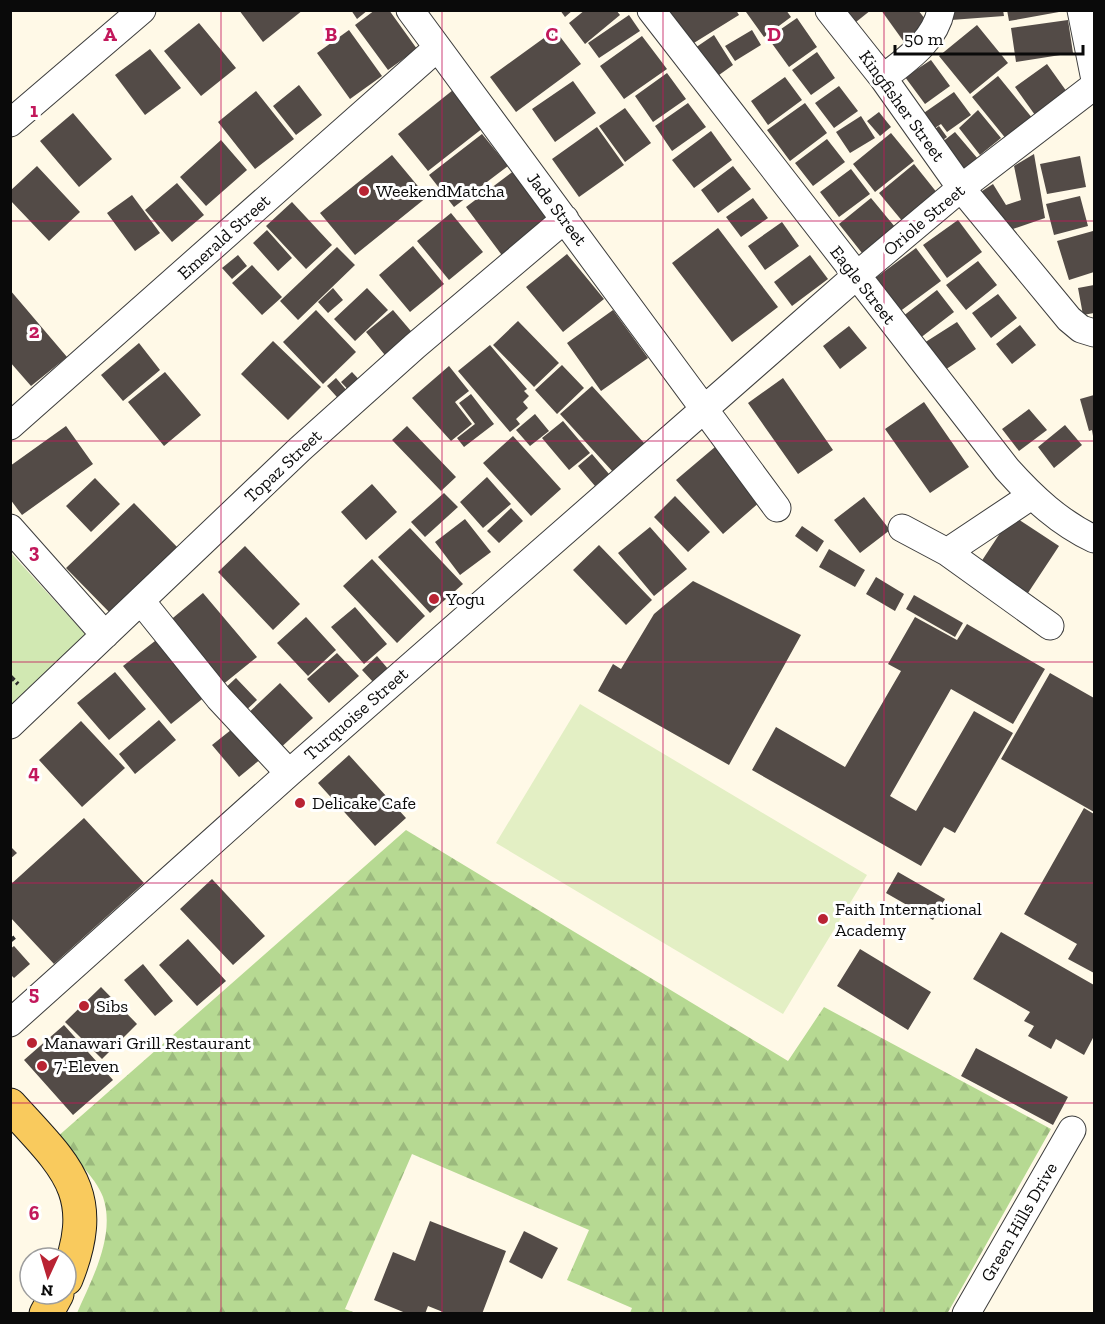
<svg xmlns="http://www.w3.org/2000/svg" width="1105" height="1324" viewBox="0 0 1105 1324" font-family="'Zilla Slab',serif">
  <defs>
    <pattern id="forest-firs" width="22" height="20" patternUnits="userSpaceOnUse" patternTransform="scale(1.5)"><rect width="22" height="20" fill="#b6d992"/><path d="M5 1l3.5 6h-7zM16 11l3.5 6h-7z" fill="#9bb97d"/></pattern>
  </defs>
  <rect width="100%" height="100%" fill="#fff9e7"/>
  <path fill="url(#forest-firs)" d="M406,830L788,1061L824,1007L1051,1129L947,1314L630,1313L632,1308L567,1280L589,1230L412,1154L345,1309L356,1313H77C92,1279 116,1235 103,1197C96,1177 70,1154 56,1138Z"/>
  <path fill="#d1e8b2" d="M10,552L86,635L11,705H10Z"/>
  <path fill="#e3efc4" d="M580,704L867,875L783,1014L496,843Z"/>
  <path fill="#534b47" d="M239,10H303L263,42Z
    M351,10H368L357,19Z
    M375,10H389L417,49L388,70L355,25Z
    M560,10H573L565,17Z
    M585,10H616L620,15L585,44L569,23Z
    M669,10H736L739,15L689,46Z
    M748,10H786L791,17L764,37L746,12Z
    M838,10H871L851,26Z
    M881,10H918L929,24L904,42Z
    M950,10H1003L1004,16L951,20Z
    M1007,10H1059V12L1009,21Z
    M629,15L640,31L599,58L588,43Z
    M797,18L817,47L789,67L768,38Z
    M1068,20L1073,53L1016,62L1011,28Z
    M199,23L236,68L201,96L164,51Z
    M977,25L1008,63L970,94L939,56Z
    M349,30L382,76L350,99L317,53Z
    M555,30L581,64L516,112L490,77Z
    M752,30L761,45L735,61L725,46Z
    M714,35L733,65L712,80L692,50Z
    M642,36L667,69L624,99L600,66Z
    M150,49L181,88L145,115L115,75Z
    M817,52L835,78L811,95L792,70Z
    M931,60L950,86L925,104L905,77Z
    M1047,64L1067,92L1035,115L1015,87Z
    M667,73L686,99L653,122L635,96Z
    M998,76L1033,119L1007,140L972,97Z
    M785,77L802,100L768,125L751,101Z
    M573,81L596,113L555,142L532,109Z
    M299,85L322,115L296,135L273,106Z
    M839,86L858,111L834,128L815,103Z
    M453,90L483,128L428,171L398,134Z
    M256,91L294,139L255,169L218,122Z
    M954,92L971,115L947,132L941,124L929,132L918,117Z
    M688,103L706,127L672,151L655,126Z
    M805,103L827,133L790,161L767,130Z
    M625,108L651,143L625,162L599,126Z
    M978,110L1001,138L980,155L959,128Z
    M879,112L891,127L880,136L867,121Z
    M73,113L112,159L79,187L40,141Z
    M861,116L875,138L850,153L836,132Z
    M939,126L947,137L933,147L925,136Z
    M597,127L624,165L579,197L552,159Z
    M711,131L732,160L694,188L672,160Z
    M955,132L978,159L960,173L937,146Z
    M891,133L914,161L875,192L853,164Z
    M482,134L508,166L454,207L429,175Z
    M827,139L845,162L813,186L795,163Z
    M221,140L247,170L206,206L180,177Z
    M1034,154L1045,218L1004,232L979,193L993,184L1006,205L1021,200L1014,166Z
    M392,155L427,197L355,255L320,213Z
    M1080,156L1086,187L1047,194L1040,164Z
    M914,164L938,194L903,222L879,193Z
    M37,166L80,212L49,241L10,200V191Z
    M733,166L751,189L718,213L701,190Z
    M851,169L870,194L839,217L820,192Z
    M515,170L554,222L504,258L466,207Z
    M177,183L204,215L172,242L145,210Z
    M132,195L160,233L135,251L107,213Z
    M1080,196L1088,226L1054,235L1046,204Z
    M753,198L768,218L741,237L726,217Z
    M871,198L895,227L862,253L839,224Z
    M292,202L332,245L306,269L266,226Z
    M451,213L483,252L449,280L417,241Z
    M958,220L982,252L947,278L923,245Z
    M782,222L799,246L765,270L748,246Z
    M718,228L778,307L732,342L672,263Z
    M267,230L292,258L278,271L253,243Z
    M1093,231L1094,272L1069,280L1057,241Z
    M413,246L444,284L410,312L379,275Z
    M337,247L355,265L298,320L280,301Z
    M916,248L941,281L895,315L870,282Z
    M567,254L604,299L563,332L526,287Z
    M238,255L247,266L232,279L222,268Z
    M810,255L828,279L792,306L774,282Z
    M978,261L997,285L966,310L946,285Z
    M252,265L282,297L262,315L232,283Z
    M1094,285V313L1083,315L1078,288Z
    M333,288L343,300L328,313L318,302Z
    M367,288L388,310L355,341L334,319Z
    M10,290L67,357L31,386L10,362Z
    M937,290L954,312L915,342L898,320Z
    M998,294L1017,318L991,338L972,313Z
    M316,310L356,352L323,384L283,342Z
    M393,310L416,337L389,360L366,332Z
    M613,310L648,358L601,391L567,343Z
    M518,321L559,363L534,387L493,345Z
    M957,322L976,349L942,372L924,343Z
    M1020,325L1036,345L1012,364L996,344Z
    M849,326L867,348L840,369L823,346Z
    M273,341L321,387L288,420L241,374Z
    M139,343L160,370L123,401L101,375Z
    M490,345L527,389L524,391L529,396L523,402L528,408L516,419L520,424L510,432L458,371Z
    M562,365L584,388L557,414L535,390Z
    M449,366L469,391L455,402L472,424L451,441L412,398Z
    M165,372L201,415L164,446L128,402Z
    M352,372L366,387L355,397L341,382Z
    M336,378L354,399L345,406L327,386Z
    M783,378L833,450L798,474L748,403Z
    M592,386L645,444L613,472L560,414Z
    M471,394L494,424L464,447L457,438L475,424L459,403Z
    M1094,395V436H1093L1092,430L1089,431L1080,399Z
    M924,402L969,467L930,493L885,429Z
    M1029,409L1047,430L1019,451L1002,429Z
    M535,414L549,431L530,446L516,430Z
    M563,421L590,453L569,470L542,438Z
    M1065,425L1082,445L1054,468L1038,447Z
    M66,426L93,464L22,515L10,499V466Z
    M407,426L456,477L441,491L392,440Z
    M513,436L561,489L531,516L483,463Z
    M715,447L761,501L723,534L676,480Z
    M592,454L609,474L595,486L578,466Z
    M487,477L511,504L483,528L460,502Z
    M95,478L120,504L91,532L66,506Z
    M372,484L397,512L366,540L341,512Z
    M444,493L458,507L425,537L411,522Z
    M675,496L710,532L688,552L654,517Z
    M864,497L890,530L860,553L834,520Z
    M134,503L180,550L112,615L66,568Z
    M511,508L523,521L499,543L487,531Z
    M1012,515L1059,546L1028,593L981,562Z
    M465,519L491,552L460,575L435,542Z
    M802,526L824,541L817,552L795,536Z
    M650,527L687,569L654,596L618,553Z
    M410,528L463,584L430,613L378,557Z
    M599,545L652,600L626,625L573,570Z
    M245,546L300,604L273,630L218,572Z
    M829,549L865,570L855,587L819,567Z
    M372,559L425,616L397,643L343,586Z
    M876,577L904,594L895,611L866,594Z
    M693,581L801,635L729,765L598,691L613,664L621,669L654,614Z
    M203,593L257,657L221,686L168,622Z
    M914,595L963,623L955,637L906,609Z
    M355,607L387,644L364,664L331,627Z
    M306,617L336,650L308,676L277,643Z
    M915,617L957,640L967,624L1045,669L1013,724L951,689L890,796L916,811L974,711L1013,733L955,833L944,827L921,866L752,770L776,727L845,767L901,671L888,664Z
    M164,634L211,692L171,724L123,666Z
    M337,653L359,676L329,703L307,679Z
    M377,656L389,670L374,683L362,670Z
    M115,672L146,709L109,740L77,703Z
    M1050,673L1094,698V812L1001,759Z
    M236,678L257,700L242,714L221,692Z
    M280,683L313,718L277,751L245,716Z
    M159,720L176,740L135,774L119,754Z
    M81,721L125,768L82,807L39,760Z
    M236,726L262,758L239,777L212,745Z
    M349,755L406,818L375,846L318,783Z
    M1084,808L1094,814V973L1068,959L1077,944L1024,914Z
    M84,818L144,883L54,964L10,917V885Z
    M10,846L17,853L10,859Z
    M898,872L945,899L933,920L886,893Z
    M212,879L265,936L233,965L180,909Z
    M1001,932L1094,985V1036L1084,1055L1056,1039L1051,1049L1028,1036L1034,1026L1024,1021L1030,1012L973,979Z
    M188,939L226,981L197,1006L159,965Z
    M14,946L30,964L14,978L10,974V949Z
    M860,949L931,992L908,1030L837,986Z
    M143,964L173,1001L155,1016L124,980Z
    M101,987L137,1024L102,1059L65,1022Z
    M64,1025L113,1080L73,1115L24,1060Z
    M976,1048L1068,1097L1053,1125L961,1076Z
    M430,1221L506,1251L482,1314H448L428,1306L425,1314H408L374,1300L393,1252L415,1261Z
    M524,1231L558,1248L542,1279L509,1262Z"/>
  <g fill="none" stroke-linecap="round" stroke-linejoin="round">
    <defs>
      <path id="minor" d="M410,10L777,508
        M651,10L1007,469C1033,498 1060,523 1094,539
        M829,10L883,78L961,188L1069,319L1081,329L1094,333
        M1081,10L1094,75
        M883,78C906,60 935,41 941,10
        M10,123L142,10
        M10,426L437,48
        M10,528L105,635
        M902,528L947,552L1050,626
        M947,552L1031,496
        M141,601L219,698L289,773
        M10,725L300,449L415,346L565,219
        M10,1023L289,773L856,276L961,188L1094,86
        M966,1314L1072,1130"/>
      <path id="major" d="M10,1105C65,1166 101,1192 66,1279
        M46,1314L57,1294"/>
    </defs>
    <use href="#minor" stroke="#3d3d3d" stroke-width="29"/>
    <use href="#major" stroke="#1b1b1b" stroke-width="35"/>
    <path stroke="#2c2c2c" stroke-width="4" stroke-dasharray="6 3" stroke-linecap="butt" d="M10,676L18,684
      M10,941L16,936"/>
    <use href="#minor" stroke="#fff" stroke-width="27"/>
    <use href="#major" stroke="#f9ca5d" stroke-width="33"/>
  </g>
  <path fill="none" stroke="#c2185b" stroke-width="1.5" stroke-opacity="0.55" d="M221,10V1314M442,10V1314M663,10V1314M884,10V1314M10,221H1094M10,441H1094M10,662H1094M10,883H1094M10,1103H1094"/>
  <g fill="#b92333" stroke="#fff" stroke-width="2">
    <circle cx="364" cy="191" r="6"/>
    <circle cx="434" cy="599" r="6"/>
    <circle cx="300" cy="803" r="6"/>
    <circle cx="823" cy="919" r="6"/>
    <circle cx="84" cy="1006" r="6"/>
    <circle cx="32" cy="1043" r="6"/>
    <circle cx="42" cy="1066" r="6"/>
  </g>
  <g text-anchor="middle" stroke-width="6" stroke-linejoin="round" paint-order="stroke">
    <g font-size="18" fill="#0a0a0a" stroke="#fff">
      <text transform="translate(902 106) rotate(54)" y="6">Kingfisher Street</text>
      <text transform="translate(557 209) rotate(53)" y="6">Jade Street</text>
      <text transform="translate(924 220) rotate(-40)" y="6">Oriole Street</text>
      <text transform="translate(224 237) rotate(-42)" y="6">Emerald Street</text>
      <text transform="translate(863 285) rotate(52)" y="6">Eagle Street</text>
      <text transform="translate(283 466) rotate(-43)" y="6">Topaz Street</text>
      <text transform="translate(356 714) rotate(-41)" y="6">Turquoise Street</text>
      <text transform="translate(1019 1222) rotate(-60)" y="6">Green Hills Drive</text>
    </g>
    <g font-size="18" fill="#0a0a0a" stroke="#fff" text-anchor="start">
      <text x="376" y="197">WeekendMatcha</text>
      <text x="446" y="605">Yogu</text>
      <text x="312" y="809">Delicake Cafe</text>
      <text x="835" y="915">Faith International<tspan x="835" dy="21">Academy</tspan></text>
      <text x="96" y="1012">Sibs</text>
      <text x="44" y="1049">Manawari Grill Restaurant</text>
      <text x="54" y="1072">7-Eleven</text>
    </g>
  </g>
  <g font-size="20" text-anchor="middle" font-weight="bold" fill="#c2185b" stroke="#fff" stroke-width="6" stroke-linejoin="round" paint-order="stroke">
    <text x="110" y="41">A</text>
    <text x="331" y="41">B</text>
    <text x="552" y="41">C</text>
    <text x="774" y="41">D</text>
    <text x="34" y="117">1</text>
    <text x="34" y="338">2</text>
    <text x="34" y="558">3</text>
    <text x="34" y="779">4</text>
    <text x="34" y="1000">5</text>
    <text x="34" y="1220">6</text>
  </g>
  <rect width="1105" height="1324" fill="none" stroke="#0a0a0a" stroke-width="24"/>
  <g transform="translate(48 1276) rotate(184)"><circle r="28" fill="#ffffff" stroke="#9d9d9d" stroke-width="1.5"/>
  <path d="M0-4.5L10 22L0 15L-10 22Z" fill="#b92333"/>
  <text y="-9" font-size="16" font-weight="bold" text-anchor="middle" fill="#0a0a0a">N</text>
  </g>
  <path d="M895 45v9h188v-9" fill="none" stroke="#0a0a0a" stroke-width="3"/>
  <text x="904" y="45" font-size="18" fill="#0a0a0a" stroke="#ffffff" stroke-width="4.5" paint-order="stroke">50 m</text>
</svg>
